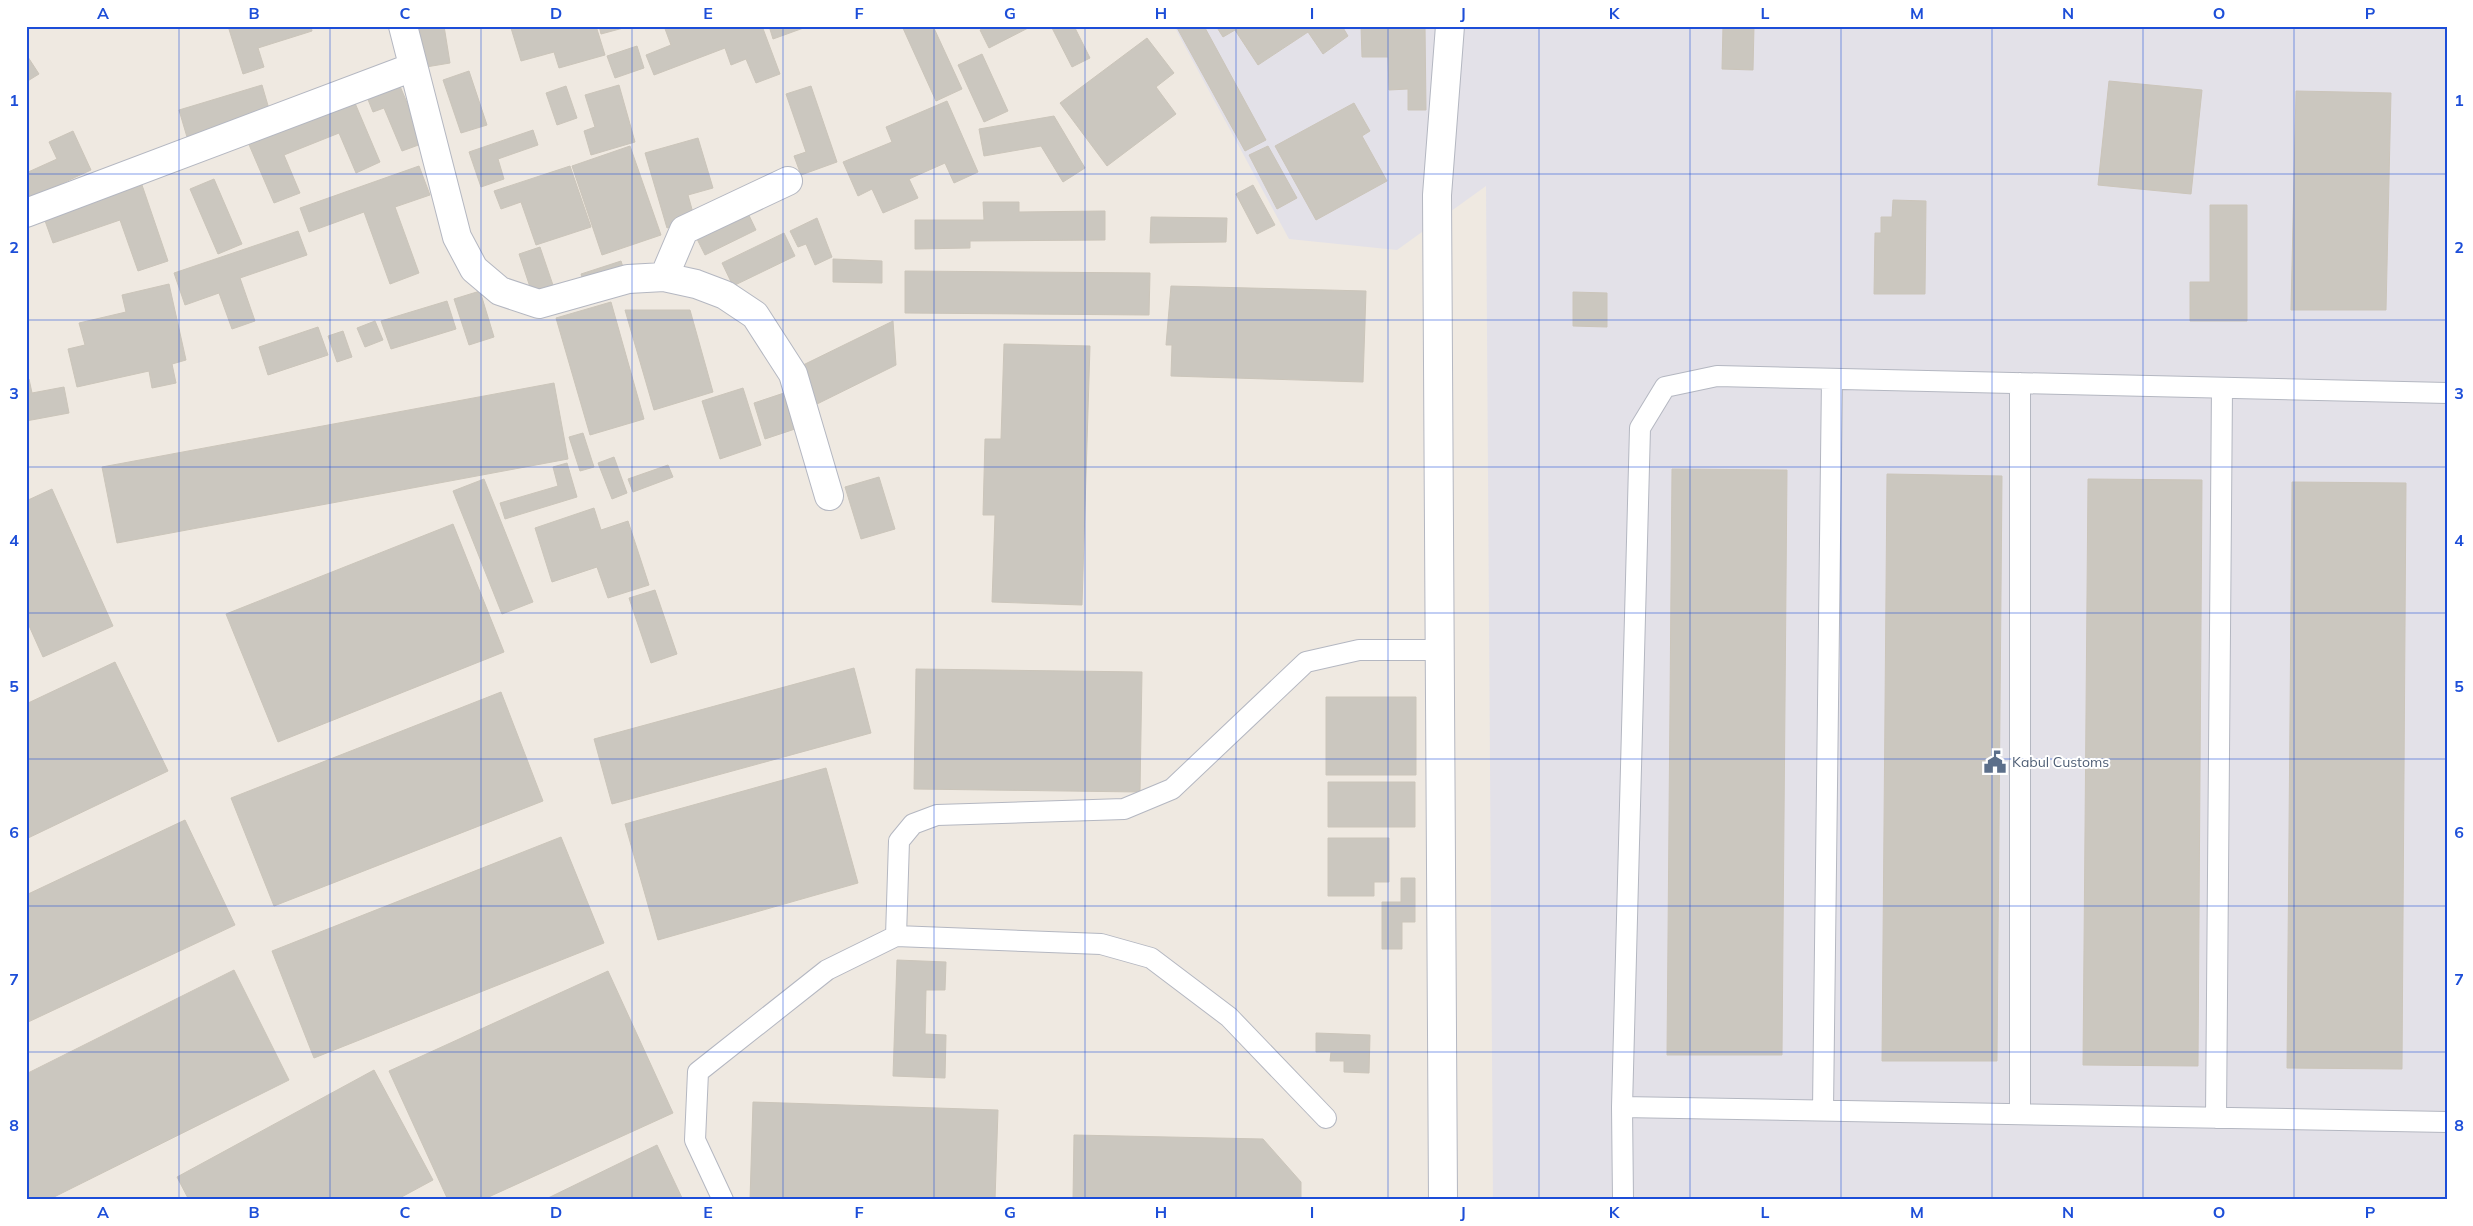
<svg xmlns="http://www.w3.org/2000/svg" width="2473" height="1226" viewBox="0 0 2473 1226" font-family="Mulish,sans-serif">
  <rect width="100%" height="100%" fill="#efe9e1"/>
  <path fill="#e3e1e8" d="M1174,26H2447V1200H1493L1486,186L1397,250L1289,239Z"/>
  <path fill="#cbc7bf" stroke="#cbc5ba" d="M228,26H311L312,31L258,48L264,67L243,74Z
    M419,26H444L450,63L426,67Z
    M516,26H596L605,55L559,68L554,52L521,61L511,28Z
    M599,26H627V27L601,34Z
    M664,26H762L780,74L756,83L746,59L731,65L725,48L654,75L646,55L671,45Z
    M769,26H809L773,39Z
    M902,26H933L962,89L936,101Z
    M987,26H1032L989,48L980,30Z
    M1051,26H1074L1090,58L1072,67Z
    M1176,26H1204L1266,140L1245,151Z
    M1216,26H1342L1348,36L1323,54L1308,32L1258,65L1235,30L1223,37Z
    M1361,26H1425L1426,110H1408V89L1389,90L1388,57H1362Z
    M1723,26H1754L1753,70L1722,69Z
    M1147,38L1174,73L1156,87L1176,114L1107,166L1060,103Z
    M637,46L644,68L615,78L607,56Z
    M26,54L39,74L26,82Z
    M982,54L1008,111L984,122L958,65Z
    M469,71L487,125L461,133L443,80Z
    M397,79L424,143L402,151L384,108L373,112L365,92Z
    M2109,81L2202,90L2191,194L2098,185Z
    M262,85L269,109L187,137L179,110Z
    M619,85L635,142L591,155L584,131L595,127L585,95Z
    M566,86L577,118L557,125L546,93Z
    M811,86L837,162L801,175L794,156L806,152L786,94Z
    M2296,91L2391,93L2386,310H2291Z
    M352,96L380,162L356,173L339,133L284,155L300,193L274,203L247,140Z
    M947,101L978,172L954,183L945,163L909,179L918,198L883,213L872,189L858,196L843,162L892,142L886,127Z
    M1354,103L1370,131L1362,136L1387,181L1316,220L1275,146Z
    M1054,116L1085,168L1063,182L1041,146L984,156L979,129Z
    M533,130L538,145L498,159L504,179L481,187L469,152Z
    M73,131L91,170L26,200V173L57,159L49,142Z
    M698,138L713,188L688,195L695,220L667,228L645,153Z
    M630,146L661,235L602,255L572,166Z
    M1268,146L1297,198L1277,209L1249,155Z
    M419,166L430,195L395,207L419,273L390,284L364,212L309,232L300,208Z
    M570,166L591,227L536,245L521,202L501,209L494,191Z
    M214,179L242,244L218,254L190,189Z
    M142,185L168,261L138,271L120,220L53,243L44,218Z
    M1253,185L1275,225L1257,234L1236,194Z
    M1893,200L1926,201L1925,294H1874L1875,233H1881V217H1892Z
    M983,202H1019V212L1105,211V240L970,241V248L915,249V220H984Z
    M2210,205H2247V321H2190V282H2210Z
    M745,207L756,230L705,255L694,233Z
    M1151,217L1227,218L1226,242L1150,243Z
    M817,218L832,257L815,265L806,244L798,247L790,231Z
    M298,231L307,255L240,278L255,321L232,329L219,293L185,305L174,273Z
    M784,233L795,256L733,286L722,263Z
    M540,247L555,291L534,299L519,254Z
    M833,259L882,261V283L833,282Z
    M621,261L626,276L585,288L581,274Z
    M905,271L1150,273L1149,315L905,313Z
    M169,284L186,360L172,364L176,383L152,388L149,371L77,387L68,349L85,345L79,323L126,312L122,295Z
    M1171,286L1366,291L1363,382L1171,376L1172,345H1166Z
    M480,291L494,337L469,345L454,299Z
    M1573,292L1607,293V327L1573,326Z
    M447,301L456,329L391,349L381,321Z
    M611,302L644,419L590,435L556,318Z
    M625,310H690L713,392L654,410Z
    M375,321L383,340L365,347L357,328Z
    M893,321L896,365L817,404L799,367Z
    M318,327L328,355L268,375L259,347Z
    M343,331L352,357L337,362L328,336Z
    M1004,344L1090,346L1082,605L992,602L995,515H983L985,439H1001Z
    M29,379L32,393L64,387L69,413L26,421V380Z
    M554,383L568,459L117,543L102,467Z
    M743,388L761,445L720,459L702,401Z
    M787,392L798,428L765,439L754,403Z
    M583,433L594,467L580,471L569,437Z
    M614,457L627,493L612,499L598,463Z
    M567,463L577,497L505,519L500,503L558,486L553,467Z
    M668,465L673,477L633,492L628,479Z
    M1672,469L1787,470L1782,1055H1667Z
    M1887,474L2002,476L1997,1061H1882Z
    M879,477L895,529L861,539L845,487Z
    M484,479L533,602L502,614L453,491Z
    M2088,479L2202,480L2198,1066L2083,1065Z
    M2292,482L2406,483L2402,1069L2287,1068Z
    M52,489L113,626L43,657L26,619V501Z
    M594,508L601,530L628,521L649,585L608,598L597,567L552,582L535,528Z
    M453,524L504,652L278,742L226,614Z
    M655,590L677,654L651,663L629,598Z
    M115,662L168,771L26,839V704Z
    M854,668L871,733L612,804L594,739Z
    M916,669L1142,672L1140,792L914,789Z
    M501,692L543,801L274,906L231,798Z
    M1326,697H1416V775H1326Z
    M826,768L858,883L658,940L625,824Z
    M1328,782H1415V827H1328Z
    M185,820L235,925L26,1023V895Z
    M561,837L604,943L314,1058L272,951Z
    M1328,838H1389V882H1374V896H1328Z
    M1401,878H1415V922H1402V949H1382V902H1401Z
    M897,960L946,962L945,990H926L925,1034L946,1035L945,1078L893,1076Z
    M234,970L289,1080L48,1200H26V1074Z
    M608,971L673,1113L482,1200H448L389,1071Z
    M1316,1033L1370,1035L1369,1073L1344,1072V1061H1330L1331,1052H1316Z
    M374,1070L433,1180L396,1200H189L177,1177Z
    M753,1102L998,1110L995,1200H750Z
    M1074,1135L1263,1139L1301,1182V1200H1073Z
    M657,1145L683,1200H544Z"/>
  <g fill="none" stroke-linecap="round" stroke-linejoin="round">
    <defs>
      <path id="lane" d="M2020,383V1114
        M896,936L899,841L913,824L937,815L1124,809L1172,789L1306,662L1359,650H1439
        M1622,1107L2447,1122
        M1823,1110L1832,379
        M2216,1118L2222,388
        M723,1200L695,1140L698,1072L827,970L896,936L1101,944L1151,958L1229,1017L1326,1118
        M1623,1200L1622,1107L1640,428L1665,387L1717,376L2447,393"/>
      <path id="street" d="M403,26L457,237L474,269L500,291L539,304L628,279L664,277L696,284L725,295L755,315L793,374L829,496
        M26,213L413,67
        M664,277L684,230L788,181
        M1443,1200L1437,195L1450,26"/>
    </defs>
    <use href="#lane" stroke="#b4b7c1" stroke-width="22"/>
    <use href="#street" stroke="#b4b7c1" stroke-width="30"/>
    <use href="#lane" stroke="#fff" stroke-width="20"/>
    <use href="#street" stroke="#fff" stroke-width="28"/>
  </g>
  <path fill="none" stroke="#1d4ed8" stroke-width="1" stroke-opacity="0.55" d="M179,26V1200M330,26V1200M481,26V1200M632,26V1200M783,26V1200M934,26V1200M1085,26V1200M1236,26V1200M1388,26V1200M1539,26V1200M1690,26V1200M1841,26V1200M1992,26V1200M2143,26V1200M2294,26V1200M26,174H2447M26,320H2447M26,467H2447M26,613H2447M26,759H2447M26,906H2447M26,1052H2447"/>
  <defs>
    <symbol id="civic-bare" viewBox="-9 -9 18 18"><path d="M-.6-6.5H3V-4.5H.6V-3L4-1V1h2V6H-6V1h2V-1L-.6-3ZM-1.2 2.5V6h2.4V2.5Z" fill="#5c6f8a" stroke="#fff" stroke-width="2.5" paint-order="stroke"/></symbol>
  </defs>
  <g fill-rule="evenodd">
    <use href="#civic-bare" x="1979" y="746" width="32" height="32"/>
  </g>
  <g text-anchor="middle" stroke-width="4" stroke-linejoin="round" paint-order="stroke">
    <g font-size="14" fill="#4e5e75" stroke="#fff" text-anchor="start">
      <text x="2012" y="767">Kabul Customs</text>
    </g>
  </g>
  <rect width="2473" height="1226" fill="none" stroke="#ffffff" stroke-width="55"/>
  <rect x="28" y="28" width="2418" height="1170" fill="none" stroke="#1d4ed8" stroke-width="2"/>
  <g font-size="16" text-anchor="middle" font-weight="bold" fill="#1d4ed8">
    <text x="103" y="19">A</text>
    <text x="254" y="19">B</text>
    <text x="405" y="19">C</text>
    <text x="556" y="19">D</text>
    <text x="708" y="19">E</text>
    <text x="859" y="19">F</text>
    <text x="1010" y="19">G</text>
    <text x="1161" y="19">H</text>
    <text x="1312" y="19">I</text>
    <text x="1463" y="19">J</text>
    <text x="1614" y="19">K</text>
    <text x="1765" y="19">L</text>
    <text x="1917" y="19">M</text>
    <text x="2068" y="19">N</text>
    <text x="2219" y="19">O</text>
    <text x="2370" y="19">P</text>
    <text x="14" y="106">1</text>
    <text x="2459" y="106">1</text>
    <text x="14" y="253">2</text>
    <text x="2459" y="253">2</text>
    <text x="14" y="399">3</text>
    <text x="2459" y="399">3</text>
    <text x="14" y="546">4</text>
    <text x="2459" y="546">4</text>
    <text x="14" y="692">5</text>
    <text x="2459" y="692">5</text>
    <text x="14" y="838">6</text>
    <text x="2459" y="838">6</text>
    <text x="14" y="985">7</text>
    <text x="2459" y="985">7</text>
    <text x="14" y="1131">8</text>
    <text x="2459" y="1131">8</text>
    <text x="103" y="1218">A</text>
    <text x="254" y="1218">B</text>
    <text x="405" y="1218">C</text>
    <text x="556" y="1218">D</text>
    <text x="708" y="1218">E</text>
    <text x="859" y="1218">F</text>
    <text x="1010" y="1218">G</text>
    <text x="1161" y="1218">H</text>
    <text x="1312" y="1218">I</text>
    <text x="1463" y="1218">J</text>
    <text x="1614" y="1218">K</text>
    <text x="1765" y="1218">L</text>
    <text x="1917" y="1218">M</text>
    <text x="2068" y="1218">N</text>
    <text x="2219" y="1218">O</text>
    <text x="2370" y="1218">P</text>
  </g>
</svg>
